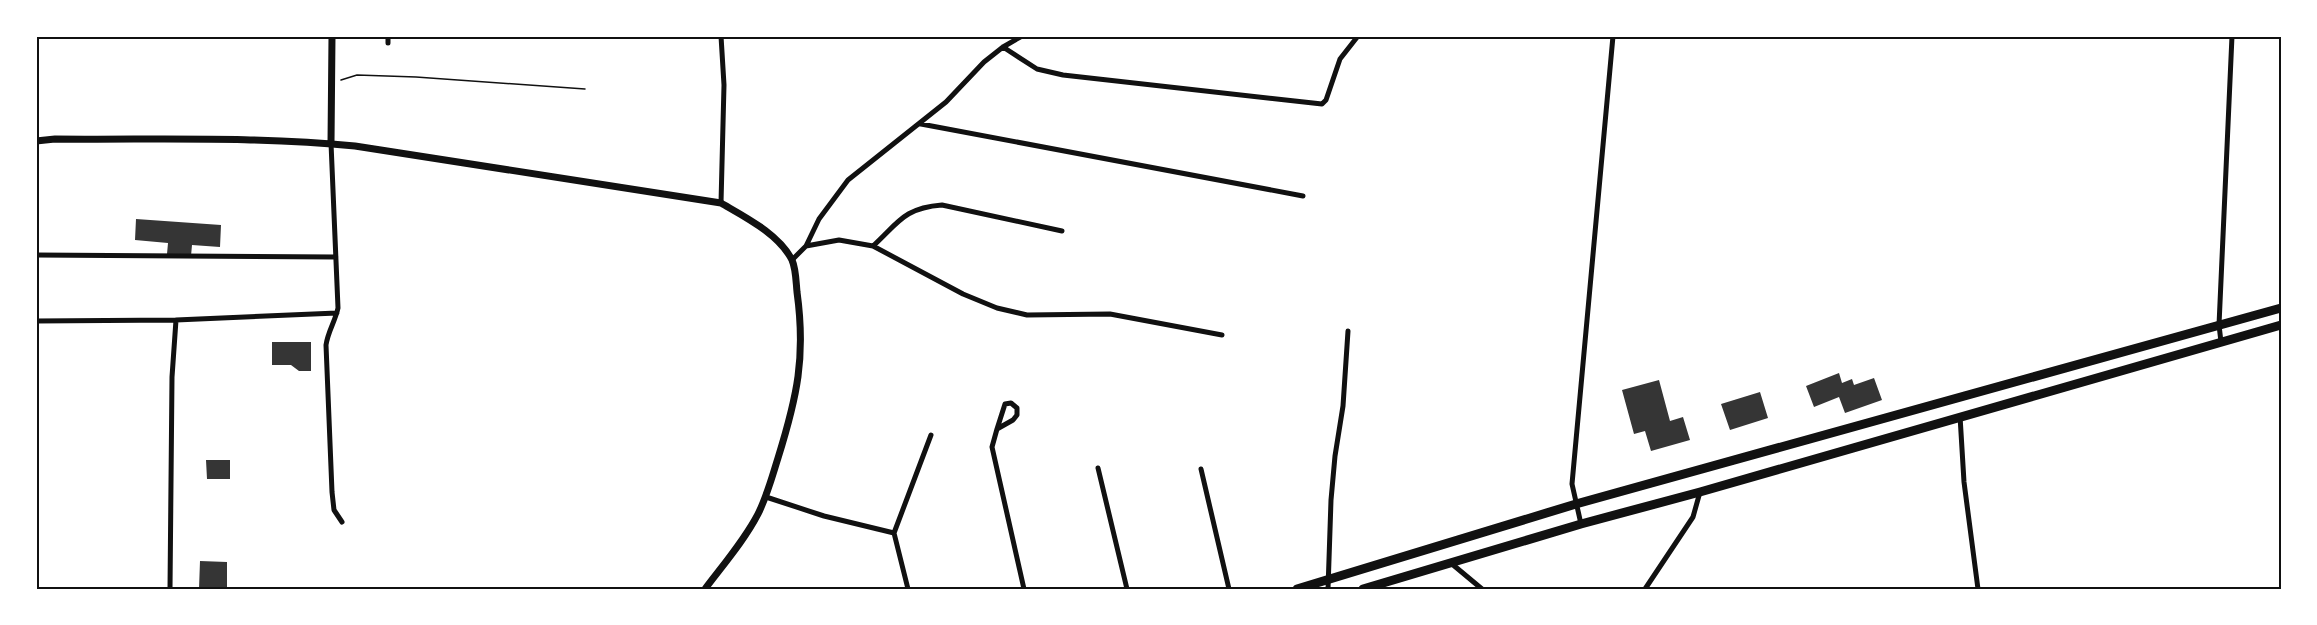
<svg xmlns="http://www.w3.org/2000/svg" width="2317" height="625" viewBox="0 0 2317 625" font-family="'Fira Sans',sans-serif">
  <rect width="100%" height="100%" fill="#fff"/>
  <path fill="#353535" d="M136,219L221,225L220,247L192,245L191,256L167,254L168,243L135,240Z
    M272,342H311V371H299L291,365H272Z
    M1839,373L1842,383L1852,379L1854,385L1874,378L1882,400L1845,413L1839,397L1814,407L1806,386Z
    M1659,380L1670,421L1683,417L1690,440L1651,451L1645,431L1634,434L1622,390Z
    M1760,392L1768,418L1730,430L1721,404Z
    M206,460H230V479H207Z
    M200,561L227,562V589H199Z"/>
  <g fill="none" stroke-linecap="round" stroke-linejoin="round">
    <path stroke="#111" stroke-width="1.5" d="M341,80L357,75L416,77L585,89"/>
    <path stroke="#111" stroke-width="5" d="M721,36L724,85L721,203
      M388,43V36
      M1003,47L1037,69L1063,75L1322,104L1326,100L1340,59L1358,36
      M921,124L1303,196
      M331,143L338,308C335,322 328,331 326,345L332,492L334,510L342,522
      M806,246L839,240L873,246L963,294L997,308L1027,315L1110,314L1222,335
      M873,246C899,222 904,208 942,205L1062,231
      M36,255L336,257
      M792,260L806,246L819,219L848,180L946,102L984,62L1003,47L1022,36
      M36,321L176,320L337,313
      M2221,342L2219,325L2232,36
      M1960,416L1964,482L1978,589
      M997,429L1005,404L1011,403L1017,408V415L1013,420L997,429L992,447L1024,589
      M1098,468L1127,589
      M1201,469L1229,589
      M766,497L824,516L894,533L908,589
      M1581,524L1572,484L1613,36
      M894,533L931,435
      M1452,564L1482,589
      M170,589L172,377L176,320
      M1328,589L1331,500L1335,456L1343,406L1348,331
      M1645,589L1693,517L1700,492"/>
    <path stroke="#111" stroke-width="7" d="M36,141L55,139C155,140 255,136 355,146L721,203C745,217 779,234 792,260C796,269 796,282 797,292C806,357 797,397 778,458C772,477 767,496 758,514C744,541 723,565 705,589
      M331,143L332,36"/>
    <path stroke="#111" stroke-width="9" d="M1297,589L1576,504L2281,308
      M1363,589L1581,524L1700,492L2281,325"/>
  </g>
  <rect width="2317" height="625" fill="none" stroke="#ffffff" stroke-width="75"/>
  <rect x="38" y="38" width="2242" height="550" fill="none" stroke="#111" stroke-width="2"/>
</svg>
